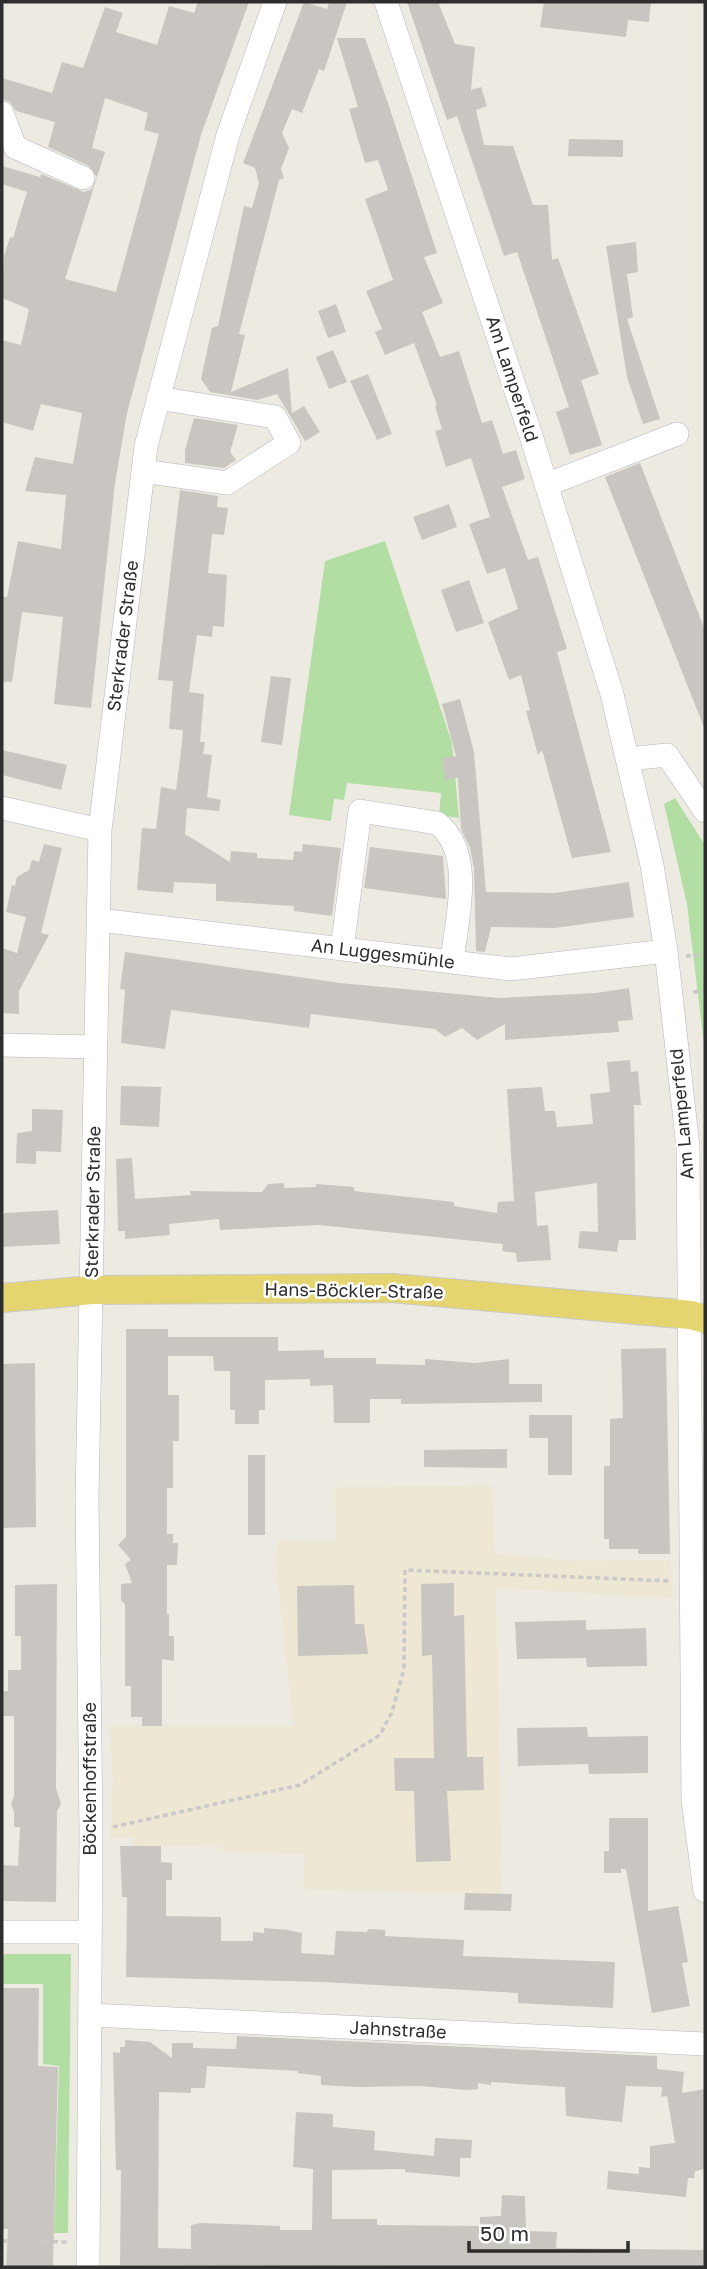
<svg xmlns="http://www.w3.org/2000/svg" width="707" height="2269" viewBox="0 0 707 2269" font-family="'Golos Text',sans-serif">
  <rect width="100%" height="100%" fill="#edeae2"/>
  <path fill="#ede7d4" d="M493,1486L495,1554L578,1561L671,1560L672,1598L496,1588L502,1894L303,1889L305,1854L222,1851V1845L134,1846V1837L110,1838L113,1780L109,1726H294L277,1578L278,1540L336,1542L335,1487Z"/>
  <path fill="#b2dea4" d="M385,541L452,743L459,818L439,815L441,793L347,783L344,800L334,799L331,821L289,815L325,561Z
    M675,798L705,845V1053L687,904L664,804Z
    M2,1954H71L68,2233H54L59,2066L43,2064V1984H2Z"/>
  <path fill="#c9c6c1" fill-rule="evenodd" d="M198,2H249L201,135L127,413L115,483L91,708L54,704L63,617L22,612L12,682H2V596L7,597L18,541L61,549L66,495L25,491L35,457L73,464L82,413L41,404L33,431L2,422V340L21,345L29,309L2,298L4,256L10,237L13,238L27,192L2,184V166L40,177L41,174L84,192L92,189L97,177L89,166L48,147L55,122L16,111L10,102L2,99V78L52,93L62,62L83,68L105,7L123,13L116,32L157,45L169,6L194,13ZM105,98L148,113L144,130L159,134L116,292L65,279L105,152L92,148Z
    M304,2L327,9L329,2H347L324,71L319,69L302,113L292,109L282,133L289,148L281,169L284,178L279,180L239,334L245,335L231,392L288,368L292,413L304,406L320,432L305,441L277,394L257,400L210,392L201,379L212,328L218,326L244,206L252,208L259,183L255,168L243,163Z
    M407,2H438L455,44L475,47L471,90L481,87L487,106L476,110L484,145L513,146L533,205H548L552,260L558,258L599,374L581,380L602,445L570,455L556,412L569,407L517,252L504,256L457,116L447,120Z
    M544,2H651L649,22L628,20L626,37L540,27Z
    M337,38H365L389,106L437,253L424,257L443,303L422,312L440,357L459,351L482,423L492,420L503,454L516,450L525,479L502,487L528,560L538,557L567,649L557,652L611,852L572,858L542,750L538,755L526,711L530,710L521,675L509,680L488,622L518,609L505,568L487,574L469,524L490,517L471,458L446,467L435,431L442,429L435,406L437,405L414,343L385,355L375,332L382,329L366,291L393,280L365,199L388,190L378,160L365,163L349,109L358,107Z
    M569,139L623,140V157L568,156Z
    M636,242L638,272L627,274L633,317L627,319L660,419L643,424L627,377L606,246Z
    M336,304L346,332L328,338L318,311Z
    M333,350L347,382L329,389L316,357Z
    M368,374L392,434L377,440L350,381Z
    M194,418L238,425L230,452L236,460L224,468L185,463V450Z
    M640,463L705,630V730L605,477Z
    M180,490L218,496L217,507L228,508L224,535L212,534L208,573L227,575L224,627L213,626L212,637L197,635L189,692L204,694L200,742H205L203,754L212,755L207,797L221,800L219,811L187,808L185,834L230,862L231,851L257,853V858L293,860L294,851L302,852L303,844L341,848L332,916L294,911V906L216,901V884L174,882L173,893L137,890L142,828L156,829L161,787L176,790L181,751L183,730L169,729L173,681L158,680Z
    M449,504L457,527L422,540L413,517Z
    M469,580L484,623L456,632L441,590Z
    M271,676L291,678L282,745L261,742Z
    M460,699L474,752L486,892L555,893L629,882L634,917L555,928L491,927L485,952L476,951L474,868L470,848L461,829L458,778L445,780L442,758L456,756L442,704Z
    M2,750L67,765L61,790L2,775Z
    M44,844L62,848L41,933L49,935L19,991V1014L2,1013V948L17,953L26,917L6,912L12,885L15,886L17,877L29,870L32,860L39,862Z
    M370,847L443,856L446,899L364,888Z
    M125,952L340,983L500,998L596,993L629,988L633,1020L618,1021L619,1032L505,1040V1024L477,1040L462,1028L445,1037L435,1029L311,1014L309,1028L171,1010L165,1049L121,1043L125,990L120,989Z
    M630,1060L631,1072L638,1071L641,1105H634L636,1240H619L617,1252L578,1248L580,1231L598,1232L597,1183L535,1192L537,1226L548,1225L551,1260L517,1262L516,1253L502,1251L503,1244L319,1225L220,1230L219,1219L169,1224L170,1235L125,1239V1231H118L116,1159L132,1158L135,1199L191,1195L190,1191L262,1192L268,1184L284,1183V1188L316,1187V1184L354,1187V1191L454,1202V1206L497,1213L498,1202L514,1201L507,1089L542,1087L545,1111H555L557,1127L593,1124L590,1094L610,1092L607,1062Z
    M121,1086L161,1087L159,1127L120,1125Z
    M32,1109L63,1110L61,1152L36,1151V1164L16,1163L17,1133L32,1131Z
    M58,1210L60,1244L2,1247V1216L5,1213Z
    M126,1329H168V1337H278V1351L324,1350V1358H376V1364L425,1365V1359L475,1363L509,1359V1384H542V1402L401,1404V1399H370V1423H334L333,1385L310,1386V1379L265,1380V1410H259V1424H235V1410H230V1371H214L213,1356H168V1395H179V1441H173V1488H167V1534H173V1543H178L177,1565H167V1614H169V1636H174V1661L162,1659V1726H142V1717H131V1686H125V1604L121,1600V1584L132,1583L125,1564L131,1560L118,1545L126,1537Z
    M666,1348L670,1554H638V1549H609V1539H604V1466H610V1419L623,1418L621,1349Z
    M35,1363L36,1527L2,1528V1364Z
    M529,1415H572V1475H548V1438H529Z
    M507,1449V1468L424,1467V1450Z
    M248,1455H265V1535H248Z
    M454,1583V1616L464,1615L467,1757H483L484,1790L447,1791L451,1861L416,1862L414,1791H395L394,1758H434L432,1655L422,1656L421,1584Z
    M57,1584L56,1788L61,1804L57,1811L56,1902L2,1901V1865L18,1866L20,1827H14V1811L11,1804L14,1797V1716H2V1691H8V1670H21V1636H15V1585Z
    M354,1585L355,1624H364L368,1654L298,1656L297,1586Z
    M586,1620V1630L646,1628L647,1666L587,1667L586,1658L517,1659L515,1622Z
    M587,1727L588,1737L648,1736V1773L589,1774L588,1764L518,1766L517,1728Z
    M609,1818H648V1911L678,1906L688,1962L682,1963L690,2006L652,2013L626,1869H621V1873H604V1851H609Z
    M120,1846H161V1862L172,1863V1880H166V1916L221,1917V1941H253V1932L264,1933V1928L288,1930L302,1933L301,1953L334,1955L336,1931L367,1932L368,1929L385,1930V1936L464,1940L463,1956L615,1962L613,2008L518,2003V1993L323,1982L126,1977L127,1897H122Z
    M465,1893L512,1894L511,1911L464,1910Z
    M2,1988H39L38,2066L58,2067L53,2267H6L8,2229H2Z
    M237,2036L657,2056V2069L684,2072L682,2093L705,2089V2169L695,2171L694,2178H688L686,2197L607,2189L608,2171L639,2174V2167L650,2168V2146L675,2143L667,2096L661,2097L662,2087L626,2086L622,2122L566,2116L565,2087L491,2082V2085L478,2083V2089L466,2090L420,2086L356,2087L321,2085V2076L297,2073L298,2071L207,2066L205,2088H191V2093L159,2092L158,2248L191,2249V2225L201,2223L280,2226V2230H312L313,2169L293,2167L296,2112L333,2114V2127L375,2131L374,2150L434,2156L435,2138L472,2140L471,2158H460V2177L405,2172V2169L332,2170V2219H377V2225L480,2226V2217L501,2216L502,2195L525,2196L526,2231L557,2232L556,2248L705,2250V2267L120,2265L121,2170H116L113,2052L120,2053V2047H125V2040L150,2042L172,2058V2043H193V2048L236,2049Z"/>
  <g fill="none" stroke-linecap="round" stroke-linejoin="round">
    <defs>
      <path id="minor" d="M386,2L532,439L612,694L652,865L666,951L688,1147L693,1800L705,1891
        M2,113L15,147L83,178
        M143,471L227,483L289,443L275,417L158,398
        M546,485L677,434
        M628,759L667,755L705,811
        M2,808L100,830
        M99,920L511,969L666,951
        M342,949L360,811L437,823C476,853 456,920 452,962
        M2,1045L95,1047
        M2,1932H90
        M90,2015L705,2044
        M88,2267L91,1832L87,1497L100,830L146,446L228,135L275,2"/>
      <path id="major" d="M2,1298L92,1290L392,1288L691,1315L705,1319"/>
    </defs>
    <use href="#minor" stroke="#b5b6c0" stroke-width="24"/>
    <use href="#major" stroke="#c9c9c9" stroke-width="30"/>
    <path stroke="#c9c9c9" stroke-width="3.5" stroke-dasharray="5 3.5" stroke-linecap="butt" d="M686,956L705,955
      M693,992L705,991
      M113,1827L300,1785L380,1735L392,1712L404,1669L405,1570L671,1581
      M2,2241L68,2242"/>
    <use href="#minor" stroke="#fff" stroke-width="23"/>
    <use href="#major" stroke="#e4d570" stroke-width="28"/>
  </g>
  <g text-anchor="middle" stroke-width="5" stroke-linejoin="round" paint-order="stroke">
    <g font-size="18" fill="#2e2e2e" stroke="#fff">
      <text transform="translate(512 379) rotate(72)" y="6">Am Lamperfeld</text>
      <text transform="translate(123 636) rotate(-83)" y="6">Sterkrader Straße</text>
      <text transform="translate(383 954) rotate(7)" y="6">An Luggesmühle</text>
      <text transform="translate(682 1114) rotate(-95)" y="6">Am Lamperfeld</text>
      <text transform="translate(93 1202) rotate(-89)" y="6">Sterkrader Straße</text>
      <text transform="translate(354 1291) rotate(1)" y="6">Hans-Böckler-Straße</text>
      <text transform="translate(90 1779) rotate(-90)" y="6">Böckenhoffstraße</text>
      <text transform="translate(398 2030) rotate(3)" y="6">Jahnstraße</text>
    </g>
  </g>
  <rect width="707" height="2269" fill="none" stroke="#2e2e2e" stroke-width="7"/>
  <path d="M469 2241v10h159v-10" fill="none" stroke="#2e2e2e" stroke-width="3.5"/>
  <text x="480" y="2241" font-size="21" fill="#2e2e2e" stroke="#ffffff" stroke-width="5" paint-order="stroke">50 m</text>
</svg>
